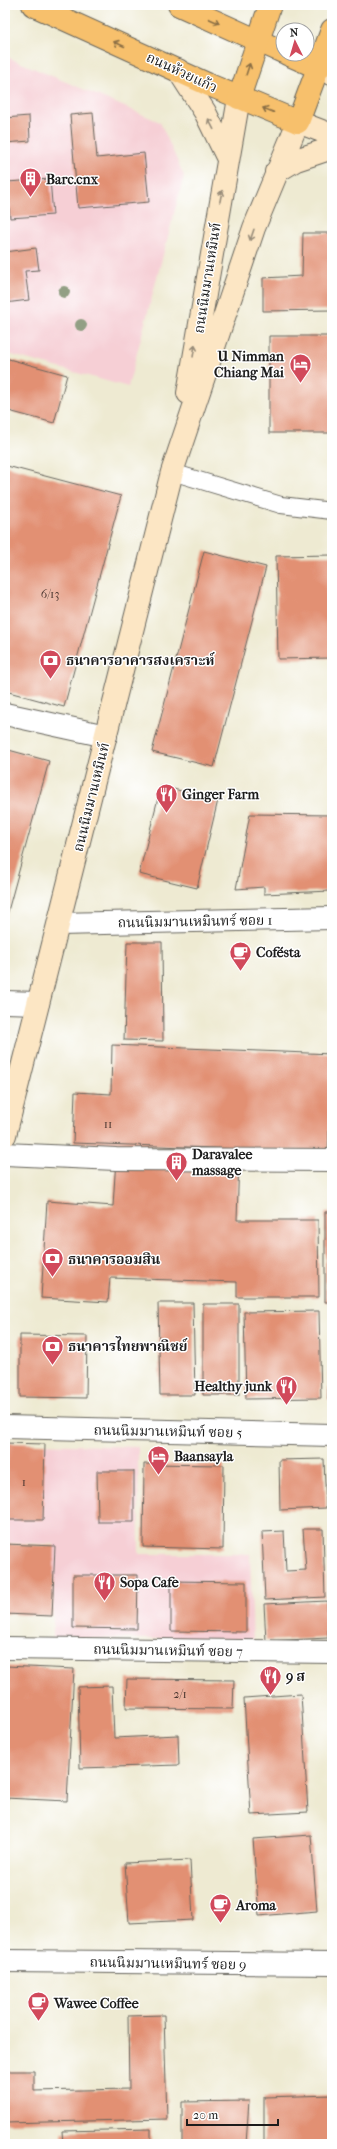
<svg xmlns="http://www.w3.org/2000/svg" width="337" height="2149" viewBox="0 0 337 2149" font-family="'IM FELL French Canon','Noto Serif Thai',serif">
  <rect width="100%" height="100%" fill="#fff"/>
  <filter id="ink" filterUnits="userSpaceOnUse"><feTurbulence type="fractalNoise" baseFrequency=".025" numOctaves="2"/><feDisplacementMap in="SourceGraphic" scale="8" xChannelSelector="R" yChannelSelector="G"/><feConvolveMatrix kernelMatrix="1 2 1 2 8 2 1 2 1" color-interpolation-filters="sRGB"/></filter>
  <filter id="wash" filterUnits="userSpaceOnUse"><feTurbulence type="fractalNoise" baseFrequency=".012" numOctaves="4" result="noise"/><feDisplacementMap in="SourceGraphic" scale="16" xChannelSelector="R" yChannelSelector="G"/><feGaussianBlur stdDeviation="0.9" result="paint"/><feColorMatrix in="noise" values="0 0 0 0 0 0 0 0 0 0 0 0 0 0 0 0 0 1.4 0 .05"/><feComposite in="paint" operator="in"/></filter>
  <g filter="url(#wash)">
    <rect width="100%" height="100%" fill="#eeead2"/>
    <path fill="#f6cfd5" d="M5,56L160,122L184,176L128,387L5,353Z
      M5,1443L138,1447L139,1554H250L253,1640L53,1638L54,1544L5,1543Z"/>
    <g id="blocks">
      <path fill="#e29073" d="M93,113L97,158L144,153L149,202L78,208L70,115Z
        M29,116L30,141L5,143V118Z
        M50,179L53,215L10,218L7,182Z
        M303,233H332V310L263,311V278L302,276Z
        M36,248L39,270L25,271L29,300L5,303V252Z
        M269,336H332V433H269Z
        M5,358L67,375L54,423L5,410Z
        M7,466L121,496L64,707L5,691V472Z
        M204,551L266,567L214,767L152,752Z
        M332,555V658L278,659L276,556Z
        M5,749L49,761L5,922Z
        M161,786L218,800L197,888L139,874Z
        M250,814L332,815L331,891L264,894V887L236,889Z
        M127,942H162L163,1041L124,1040Z
        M112,1045L332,1054L328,1152L73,1143L75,1092L111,1094Z
        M239,1158L237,1220H318L319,1297H237V1282L110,1278L108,1302L41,1298L47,1201L113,1206L116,1159Z
        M325,1212H332V1302H325Z
        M158,1303H193L195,1395H160Z
        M203,1304H239V1395H203Z
        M319,1311L321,1398L246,1399L244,1312Z
        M20,1335L87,1336L86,1398L20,1397Z
        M329,1346H332V1400H328Z
        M5,1443L45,1444L43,1520H5Z
        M324,1459L326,1508L280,1510L279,1460Z
        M144,1464L224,1465L223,1549L143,1547Z
        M97,1471H134V1522H98Z
        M303,1529H323L325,1597L265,1600L262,1532L284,1531L286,1571L306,1570Z
        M5,1544L55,1546L52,1616L5,1614Z
        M73,1575H138L137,1629L73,1628Z
        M171,1581L246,1582V1632L171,1631Z
        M327,1601L328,1638L266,1641L264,1604Z
        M5,1666L74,1669L67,1801L5,1798Z
        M127,1679L234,1680L233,1709L126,1708Z
        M112,1686L114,1738L178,1735L179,1765L80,1768L78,1687Z
        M301,1694L308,1812L251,1815L244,1698Z
        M311,1835L317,1911L259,1916L253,1839Z
        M190,1860L193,1920L129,1923L125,1863Z
        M164,2015L167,2119L5,2123V2071H34V2091L129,2089L128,2016Z
        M332,2095V2144H264V2097Z
        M249,2101L246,2144H182V2102Z
        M151,2129V2144H63L62,2131Z"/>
    </g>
  </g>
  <g filter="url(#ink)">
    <use href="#blocks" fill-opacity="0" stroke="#66645c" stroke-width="1"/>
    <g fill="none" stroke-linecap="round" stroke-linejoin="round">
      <defs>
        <path id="service" d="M172,472L281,505L332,511"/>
        <path id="minor" d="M5,714L106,736
          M59,924L332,918
          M5,1002L38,1003
          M5,1154L116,1159L332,1160
          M5,1427L332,1435
          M5,1648L332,1652
          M5,1961L332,1964"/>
        <path id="secondary" d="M319,68L332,74
          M178,70L205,112L228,159
          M276,172L296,160L332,148
          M188,393L239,98
          M5,1135L172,472L254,228L298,122L332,135"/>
        <path id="primary" d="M33,5L207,84L298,122
          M179,5L283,52
          M287,54L319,68"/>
        <path id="trunk" d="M239,98L270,5
          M298,122L332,30"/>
      </defs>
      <use href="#service" stroke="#66645c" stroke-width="18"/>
      <use href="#minor" stroke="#66645c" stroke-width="24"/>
      <use href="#secondary" stroke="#66645c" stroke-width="24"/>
      <use href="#primary" stroke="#66645c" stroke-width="24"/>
      <use href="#trunk" stroke="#66645c" stroke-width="24"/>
      <use href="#service" stroke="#fff" stroke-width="16"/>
      <use href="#minor" stroke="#fff" stroke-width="22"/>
      <use href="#secondary" stroke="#fce6c4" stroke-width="22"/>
      <use href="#primary" stroke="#f7c06c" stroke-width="22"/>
      <use href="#trunk" stroke="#f7c06c" stroke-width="22"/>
    </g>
    <g fill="#929f84">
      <circle cx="64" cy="292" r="6"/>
      <circle cx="81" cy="325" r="6"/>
    </g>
    <defs><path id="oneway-shaft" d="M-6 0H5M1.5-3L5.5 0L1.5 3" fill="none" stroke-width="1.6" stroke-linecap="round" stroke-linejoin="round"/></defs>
    <g stroke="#8a6e44">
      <use href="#oneway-shaft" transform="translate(214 21) rotate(24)"/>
      <use href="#oneway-shaft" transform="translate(119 44) rotate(-156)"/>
      <use href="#oneway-shaft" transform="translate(248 69) rotate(-72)"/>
      <use href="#oneway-shaft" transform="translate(268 110) rotate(-158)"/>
    </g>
    <g stroke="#978b78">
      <use href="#oneway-shaft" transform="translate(211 124) rotate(-117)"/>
      <use href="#oneway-shaft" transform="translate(221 196) rotate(-79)"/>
      <use href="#oneway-shaft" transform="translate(252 235) rotate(109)"/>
      <use href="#oneway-shaft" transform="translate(194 351) rotate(-81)"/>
    </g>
  </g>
  <defs>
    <symbol id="building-pin" viewBox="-11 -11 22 30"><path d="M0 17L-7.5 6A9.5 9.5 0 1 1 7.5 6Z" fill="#d1495b" stroke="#fff"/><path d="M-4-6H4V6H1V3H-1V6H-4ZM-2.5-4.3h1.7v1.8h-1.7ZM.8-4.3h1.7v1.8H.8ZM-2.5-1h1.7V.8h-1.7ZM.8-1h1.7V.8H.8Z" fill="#fff"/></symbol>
    <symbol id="hotel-pin" viewBox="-11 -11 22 30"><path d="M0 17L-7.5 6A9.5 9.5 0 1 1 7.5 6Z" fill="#d1495b" stroke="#fff"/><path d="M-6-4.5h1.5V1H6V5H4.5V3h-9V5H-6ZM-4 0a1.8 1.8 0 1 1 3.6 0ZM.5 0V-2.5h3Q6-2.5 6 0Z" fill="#fff"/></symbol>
    <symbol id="bank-pin" viewBox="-11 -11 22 30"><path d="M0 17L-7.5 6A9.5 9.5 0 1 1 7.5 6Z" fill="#d1495b" stroke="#fff"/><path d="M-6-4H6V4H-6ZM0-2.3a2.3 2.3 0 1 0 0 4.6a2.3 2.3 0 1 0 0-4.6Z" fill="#fff"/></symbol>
    <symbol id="restaurant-pin" viewBox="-11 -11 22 30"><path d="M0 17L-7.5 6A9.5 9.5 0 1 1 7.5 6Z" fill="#d1495b" stroke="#fff"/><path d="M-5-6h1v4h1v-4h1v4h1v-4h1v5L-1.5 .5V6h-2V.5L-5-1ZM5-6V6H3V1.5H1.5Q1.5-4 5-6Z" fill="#fff"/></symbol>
    <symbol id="cafe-pin" viewBox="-11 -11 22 30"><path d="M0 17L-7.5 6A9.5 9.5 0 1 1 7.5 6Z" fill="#d1495b" stroke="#fff"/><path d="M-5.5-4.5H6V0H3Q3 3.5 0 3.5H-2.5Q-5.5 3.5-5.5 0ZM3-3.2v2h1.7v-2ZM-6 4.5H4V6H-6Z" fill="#fff"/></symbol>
  </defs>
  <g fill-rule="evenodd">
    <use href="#building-pin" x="18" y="166" width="25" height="34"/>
    <use href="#hotel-pin" x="288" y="352" width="25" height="34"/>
    <use href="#bank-pin" x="38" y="648" width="25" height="34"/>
    <use href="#restaurant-pin" x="154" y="782" width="25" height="34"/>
    <use href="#cafe-pin" x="228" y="940" width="25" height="34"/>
    <use href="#building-pin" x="164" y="1150" width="25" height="34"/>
    <use href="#bank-pin" x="40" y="1246" width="25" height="34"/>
    <use href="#bank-pin" x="40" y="1334" width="25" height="34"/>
    <use href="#restaurant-pin" x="274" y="1374" width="25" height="34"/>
    <use href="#hotel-pin" x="146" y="1444" width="25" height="34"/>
    <use href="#restaurant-pin" x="92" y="1570" width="25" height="34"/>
    <use href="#restaurant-pin" x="258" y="1664" width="25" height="34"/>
    <use href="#cafe-pin" x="208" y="1892" width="25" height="34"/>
    <use href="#cafe-pin" x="26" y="1990" width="25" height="34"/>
  </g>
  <g text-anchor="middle" stroke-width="3" stroke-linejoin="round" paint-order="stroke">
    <g font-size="12" fill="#4e3932">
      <text x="50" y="598">6/13</text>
      <text x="108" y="1128">11</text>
      <text x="24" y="1486">1</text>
      <text x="180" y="1698">2/1</text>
    </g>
    <g font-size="14" fill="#1c1c1c" stroke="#fff">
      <text transform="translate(182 72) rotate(25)" y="5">ถนนห้วยแก้ว</text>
      <text transform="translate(207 278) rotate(-81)" y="5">ถนนนิมมานเหมินท์</text>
      <text transform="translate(91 797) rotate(-76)" y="5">ถนนนิมมานเหมินท์</text>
      <text transform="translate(195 921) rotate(-1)" y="5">ถนนนิมมานเหมินทร์ ซอย 1</text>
      <text transform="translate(168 1431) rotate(1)" y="5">ถนนนิมมานเหมินท์ ซอย 5</text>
      <text transform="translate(168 1650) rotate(1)" y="5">ถนนนิมมานเหมินท์ ซอย 7</text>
      <text transform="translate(168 1963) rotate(1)" y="5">ถนนนิมมานเหมินทร์ ซอย 9</text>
    </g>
    <g font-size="14" font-weight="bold" fill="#1c1c1c" stroke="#fff" text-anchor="start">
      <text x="46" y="184">Barc.cnx</text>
      <text x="284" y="361" text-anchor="end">U Nimman<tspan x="284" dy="16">Chiang Mai</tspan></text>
      <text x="66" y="665">ธนาคารอาคารสงเคราะห์</text>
      <text x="182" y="799">Ginger Farm</text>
      <text x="256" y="957">Cofésta</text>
      <text x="192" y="1159">Daravalee<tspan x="192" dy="16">massage</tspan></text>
      <text x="68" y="1264">ธนาคารออมสิน</text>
      <text x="68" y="1351">ธนาคารไทยพาณิชย์</text>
      <text x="272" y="1391" text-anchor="end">Healthy junk</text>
      <text x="174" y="1461">Baansayla</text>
      <text x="120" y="1587">Sopa Cafe</text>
      <text x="286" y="1681">9 ส</text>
      <text x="236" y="1910">Aroma</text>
      <text x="54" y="2008">Wawee Coffee</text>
    </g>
  </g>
  <rect width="337" height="2149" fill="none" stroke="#fff" stroke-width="20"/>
  <g transform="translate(295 42) rotate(355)"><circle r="19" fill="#ffffff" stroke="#a4a4a4"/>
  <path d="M0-3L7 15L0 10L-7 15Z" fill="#d1495b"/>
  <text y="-6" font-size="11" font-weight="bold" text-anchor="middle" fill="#1c1c1c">N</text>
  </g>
  <path d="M187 2119v6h91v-6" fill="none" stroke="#1c1c1c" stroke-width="2"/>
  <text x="193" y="2119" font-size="12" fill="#1c1c1c" stroke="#ffffff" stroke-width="3" paint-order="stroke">20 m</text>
</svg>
